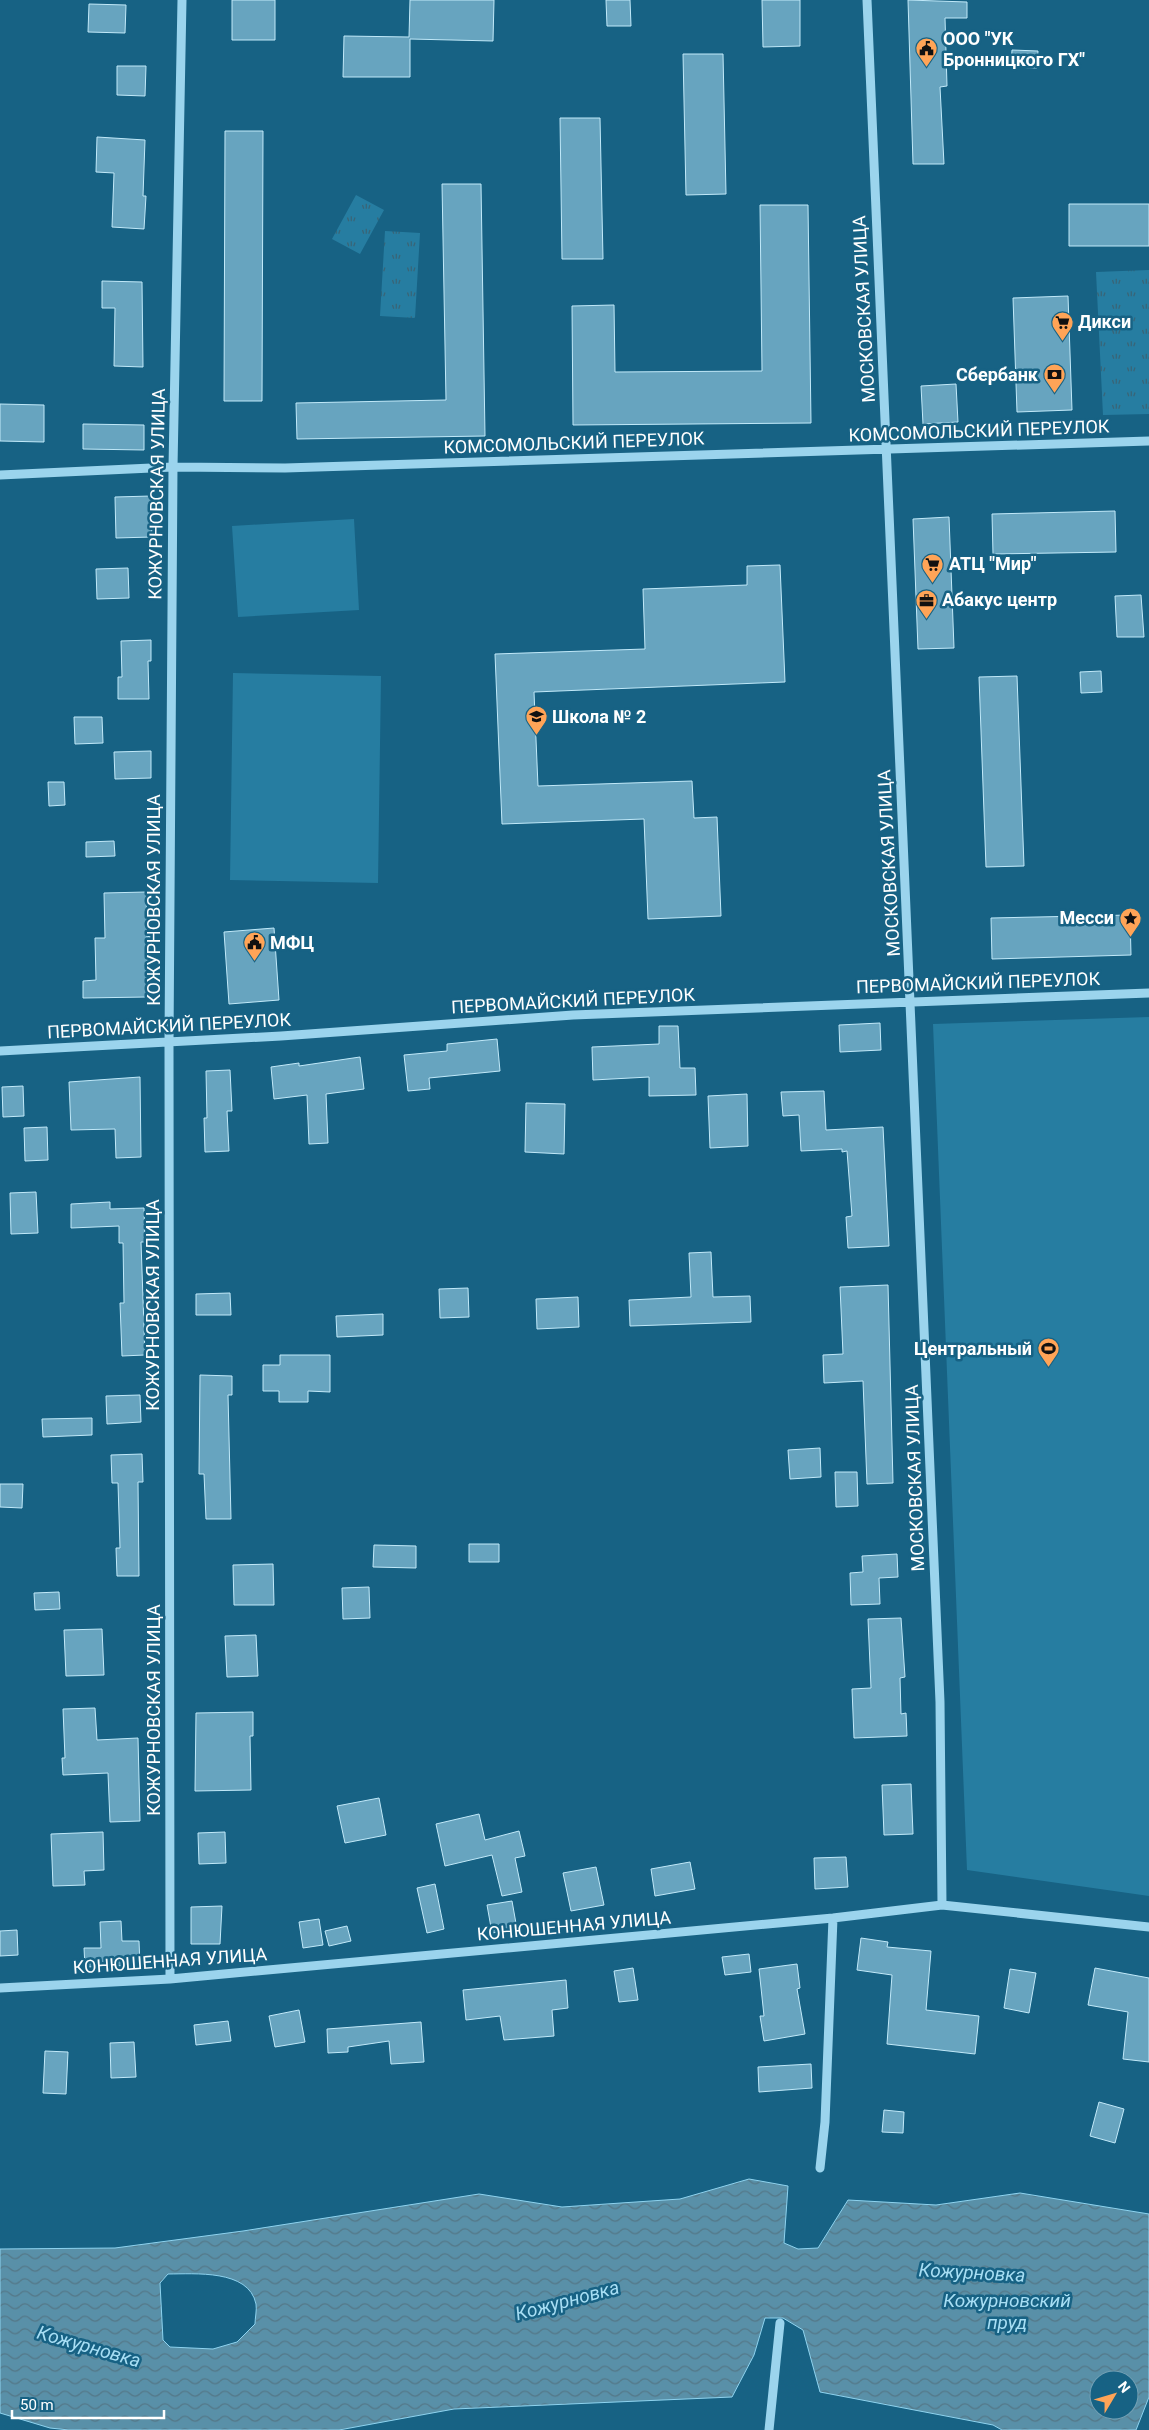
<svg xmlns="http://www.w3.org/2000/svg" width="1149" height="2430" viewBox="0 0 1149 2430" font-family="Roboto,sans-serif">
  <defs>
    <pattern id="park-tufts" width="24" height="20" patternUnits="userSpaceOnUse" patternTransform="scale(1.25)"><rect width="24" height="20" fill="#267da1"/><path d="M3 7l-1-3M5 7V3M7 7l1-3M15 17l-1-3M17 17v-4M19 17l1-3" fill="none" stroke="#396476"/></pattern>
    <pattern id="water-waves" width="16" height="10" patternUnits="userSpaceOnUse" patternTransform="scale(1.25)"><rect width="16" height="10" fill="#5990a8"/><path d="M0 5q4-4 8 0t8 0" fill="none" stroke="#547888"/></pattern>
  </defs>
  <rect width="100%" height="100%" fill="#176284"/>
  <path fill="#267da1" d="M354,519L359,610L238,617L232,526Z
    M233,673L381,676L378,883L230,880Z
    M1149,1017V1896L967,1870L933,1024Z"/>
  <path fill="url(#park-tufts)" d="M356,195L384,210L360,254L332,239Z
    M385,231L420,233L415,318L380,316Z
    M1149,270V414L1103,415L1096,272Z"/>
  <path fill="url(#water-waves)" stroke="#8ed3ef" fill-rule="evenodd" d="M749,2179L788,2186L784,2243L798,2249L818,2248L848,2200L936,2205L1020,2193L1149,2214V2397L1136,2430H1002L993,2425L820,2392L803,2330L783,2318H765L754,2355L732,2397L454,2409L339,2430H69L50,2428L0,2413V2249L115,2248L243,2231L479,2194L562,2207L680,2199ZM168,2274C194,2274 249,2269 256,2304C257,2310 255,2318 255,2324L237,2342L213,2349L170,2347L163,2340L160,2283ZM1099,2380H1129V2410H1099Z"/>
  <path fill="#67a4bf" stroke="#c1e9f9" d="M232,0H275V40H232Z
    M410,0H494L493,41L410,39V77H343L344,36L409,37Z
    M606,0H630L631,26H607Z
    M762,0H800V46L763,47Z
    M908,0L967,2V18H945L947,86L940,87L944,164H913Z
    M89,4L126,5L125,33L88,32Z
    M1012,50L1038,51L1037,68L1011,67Z
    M683,54H723L726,194L686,195Z
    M117,66H146L145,96L117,95Z
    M560,118H600L603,259H562Z
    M225,131H263L262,401H224Z
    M97,137L145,140L143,196H146L144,229L112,227L114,173L96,172Z
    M442,184H481L485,436L297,439L296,403L446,400Z
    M1069,204H1149V246H1069Z
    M760,205H808L811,423L573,425L572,306L614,305L615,372L762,371Z
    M102,281L142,282L143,367L114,366L115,308H102Z
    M1068,296L1072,410L1017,412L1013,298Z
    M956,384L958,422L923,424L921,386Z
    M0,404L44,405V442L0,441Z
    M83,424L144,425V450L83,449Z
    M151,496L152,537L116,538L115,497Z
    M1115,511L1116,552L993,554L992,514Z
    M949,517L954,648L918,649L913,519Z
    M780,565L785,682L534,692L538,786L692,781L694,818L717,817L721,916L648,919L644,819L502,824L495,654L645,649L643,589L747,585V566Z
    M128,568L129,598L97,599L96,569Z
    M1141,595L1144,637H1117L1115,596Z
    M151,640V661H148L149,699H118V677H122L121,641Z
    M1101,671L1102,692L1081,693L1080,672Z
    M1017,676L1024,866L986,867L979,677Z
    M74,717H102L103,743L75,744Z
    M151,751V778L115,779L114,752Z
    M48,782H64L65,805L49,806Z
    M114,841L115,856L86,857V842Z
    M146,892L147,937L150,936L151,961H146L147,997L83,998V981L96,980L95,938H105L104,893Z
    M1130,915L1131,955L992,959L991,918Z
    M274,928L279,1000L229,1004L224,932Z
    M880,1023L881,1050L840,1052L839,1025Z
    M659,1026H678L680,1068H695L696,1095L649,1096V1077L593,1080L592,1047L659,1044Z
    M497,1039L500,1071L429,1078L430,1089L408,1091L404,1055L447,1051V1044Z
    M360,1057L364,1089L326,1094L328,1143L309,1144L307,1095L274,1099L271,1067L299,1063V1066Z
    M230,1070L232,1111H227L229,1151L205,1152L204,1118H207L206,1071Z
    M140,1077L141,1157L116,1158L115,1129L71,1130L69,1082Z
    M23,1086L24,1116L3,1117L2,1087Z
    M824,1091L826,1130L883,1127L889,1246L848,1248L846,1217L852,1216L847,1151L842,1152V1149L801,1151L799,1115L783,1116L781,1092Z
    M747,1094L748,1146L710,1148L708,1096Z
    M526,1103L565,1104L564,1154L525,1152Z
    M47,1127L48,1160L25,1161L24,1128Z
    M36,1192L38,1233L11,1234L10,1193Z
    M110,1202V1209L144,1208L145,1242H141L145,1355L122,1356L120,1303H124L123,1243H119V1226L71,1228V1204Z
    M711,1252L713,1297L750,1296L751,1322L630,1326L629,1300L691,1297L689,1253Z
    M888,1285L893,1483L867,1484L863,1381L824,1383L823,1355L843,1354L840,1287Z
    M468,1288L469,1317L440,1318L439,1289Z
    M230,1293L231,1315H196V1294Z
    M578,1297L579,1327L537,1329L536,1299Z
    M383,1314V1335L337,1337L336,1316Z
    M280,1355H330V1392L308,1391V1402H279V1391H263V1365H280Z
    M200,1375L232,1376V1395H228L231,1519H206L204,1474H199Z
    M140,1395L141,1422L107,1424L106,1396Z
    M92,1418V1435L43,1437L42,1419Z
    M820,1448L821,1477L790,1479L788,1450Z
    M142,1454L143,1482H138L139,1576H117L116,1548H120L118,1483H112L111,1455Z
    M835,1472H857L858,1506L836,1507Z
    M0,1484H23L22,1508L0,1507Z
    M469,1544H499V1562H469Z
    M374,1545L416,1546V1568L373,1567Z
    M897,1554L898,1577L879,1578L880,1604L851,1605L850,1573L863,1572L862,1556Z
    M273,1564L274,1605H234L233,1565Z
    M369,1587L370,1618L343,1619L342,1588Z
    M59,1592L60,1609L35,1610L34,1593Z
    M901,1618L905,1677L900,1678L901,1714L906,1713L907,1736L854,1738L852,1689L871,1688L868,1619Z
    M102,1629L104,1675L66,1676L64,1630Z
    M256,1635L258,1676L227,1677L225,1636Z
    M95,1708L97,1740L138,1738L140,1821L110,1822L108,1773L63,1775L62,1758H65L63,1709Z
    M253,1712V1736H250L251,1790L195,1791L196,1713Z
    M911,1784L913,1834L884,1835L882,1785Z
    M379,1798L386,1835L345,1843L337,1806Z
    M479,1814L485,1840L519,1831L525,1856L515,1858L522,1892L502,1896L492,1855L445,1866L436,1824Z
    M103,1832L104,1870L84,1871L85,1885L53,1886L51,1834Z
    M225,1832L226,1863L199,1864L198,1833Z
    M846,1857L848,1887L815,1889L814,1858Z
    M690,1862L695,1889L655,1896L651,1869Z
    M596,1867L604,1905L571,1911L563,1873Z
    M435,1884L444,1929L427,1933L417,1888Z
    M512,1901L517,1929L492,1933L487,1905Z
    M222,1906L220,1944H191V1907Z
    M319,1919L323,1945L303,1948L299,1922Z
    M121,1921L122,1941H139L140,1965L85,1967L84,1948H101L100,1922Z
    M347,1926L351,1941L329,1946L325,1931Z
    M17,1930L18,1955L0,1956V1931Z
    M861,1938L888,1942L887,1947L931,1951L926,2010L979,2016L975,2054L887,2044L892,1975L857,1970Z
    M749,1954L751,1972L725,1975L722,1957Z
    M797,1964L800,1988L797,1989L805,2034L764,2041L760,2016H764L759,1969Z
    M633,1968L638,2000L619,2002L614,1971Z
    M1095,1968L1149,1978V2062L1123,2059L1128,2012L1088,2005Z
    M1010,1969L1036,1973L1029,2013L1004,2008Z
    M566,1980L568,2008L552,2010L554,2036L504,2040L500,2016L466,2020L463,1990Z
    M299,2010L305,2042L275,2047L269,2016Z
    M228,2021L231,2041L196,2045L194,2025Z
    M421,2022L424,2062L391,2064L389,2041L348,2047V2052L328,2053L327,2029Z
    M134,2042L136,2077L111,2078L110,2043Z
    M45,2051L68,2052L66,2094L43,2093Z
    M811,2064L812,2088L759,2092L758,2067Z
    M1099,2102L1124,2109L1115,2143L1090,2136Z
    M884,2110L904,2112L903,2133L882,2132Z"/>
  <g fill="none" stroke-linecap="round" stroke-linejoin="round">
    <path stroke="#9bd4ed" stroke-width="9" d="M867,0L940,1702L942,1905
      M0,475L173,467L285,468L1149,441
      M0,1051L281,1036L573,1015L1149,993
      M170,1979L169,1042L173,467L182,0
      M0,1988L170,1979L833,1918L942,1905L1149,1927
      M820,2168L825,2122L833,1918
      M769,2430L780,2323"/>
  </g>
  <defs>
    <symbol id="civic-pin" viewBox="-11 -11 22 30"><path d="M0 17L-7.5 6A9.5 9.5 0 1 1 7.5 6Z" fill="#ffa457" stroke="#176284"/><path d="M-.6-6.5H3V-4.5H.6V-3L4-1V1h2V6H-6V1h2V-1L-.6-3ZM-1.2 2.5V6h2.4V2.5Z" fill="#111"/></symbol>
    <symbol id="supermarket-pin" viewBox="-11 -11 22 30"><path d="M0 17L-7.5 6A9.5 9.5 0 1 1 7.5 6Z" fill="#ffa457" stroke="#176284"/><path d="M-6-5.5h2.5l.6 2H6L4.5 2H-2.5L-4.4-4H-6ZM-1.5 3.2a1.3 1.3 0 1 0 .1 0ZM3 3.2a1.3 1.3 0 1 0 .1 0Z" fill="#111"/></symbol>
    <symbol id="bank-pin" viewBox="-11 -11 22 30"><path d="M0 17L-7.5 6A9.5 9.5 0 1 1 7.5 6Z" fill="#ffa457" stroke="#176284"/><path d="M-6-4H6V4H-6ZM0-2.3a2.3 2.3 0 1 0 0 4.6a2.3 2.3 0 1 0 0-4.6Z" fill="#111"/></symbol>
    <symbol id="office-pin" viewBox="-11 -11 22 30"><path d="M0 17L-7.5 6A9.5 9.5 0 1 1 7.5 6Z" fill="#ffa457" stroke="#176284"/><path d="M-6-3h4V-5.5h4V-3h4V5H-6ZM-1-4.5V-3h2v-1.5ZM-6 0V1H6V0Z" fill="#111"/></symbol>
    <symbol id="school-pin" viewBox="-11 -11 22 30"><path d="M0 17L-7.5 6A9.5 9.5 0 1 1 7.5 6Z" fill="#ffa457" stroke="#176284"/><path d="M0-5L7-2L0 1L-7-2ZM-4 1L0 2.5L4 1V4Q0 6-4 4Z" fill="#111"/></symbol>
    <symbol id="sight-pin" viewBox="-11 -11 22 30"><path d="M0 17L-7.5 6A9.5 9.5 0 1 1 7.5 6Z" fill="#ffa457" stroke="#176284"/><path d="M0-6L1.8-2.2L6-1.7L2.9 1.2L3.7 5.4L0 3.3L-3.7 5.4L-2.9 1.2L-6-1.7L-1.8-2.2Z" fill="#111"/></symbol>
    <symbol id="stadium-pin" viewBox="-11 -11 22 30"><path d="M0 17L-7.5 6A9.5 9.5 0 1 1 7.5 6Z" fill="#ffa457" stroke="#176284"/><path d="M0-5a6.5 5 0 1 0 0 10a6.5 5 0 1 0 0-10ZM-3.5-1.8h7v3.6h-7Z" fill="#111"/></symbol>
  </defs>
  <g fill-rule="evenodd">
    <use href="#civic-pin" x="914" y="36" width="25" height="34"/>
    <use href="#supermarket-pin" x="1050" y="310" width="25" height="34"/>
    <use href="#bank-pin" x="1042" y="362" width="25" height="34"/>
    <use href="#supermarket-pin" x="920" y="552" width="25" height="34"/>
    <use href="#office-pin" x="914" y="588" width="25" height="34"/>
    <use href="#school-pin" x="524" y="704" width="25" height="34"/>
    <use href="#sight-pin" x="1118" y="906" width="25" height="34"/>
    <use href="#civic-pin" x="242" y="930" width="25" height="34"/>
    <use href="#stadium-pin" x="1036" y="1336" width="25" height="34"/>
  </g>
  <g text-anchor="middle" stroke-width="5" stroke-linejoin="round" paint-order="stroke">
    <g font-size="18" font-weight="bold" fill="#fff" stroke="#176284" text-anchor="start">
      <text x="943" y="45">ООО "УК<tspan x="943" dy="21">Бронницкого ГХ"</tspan></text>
      <text x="1078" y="328">Дикси</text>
      <text x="1038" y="381" text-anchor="end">Сбербанк</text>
      <text x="949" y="570">АТЦ "Мир"</text>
      <text x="942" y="606">Абакус центр</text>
      <text x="552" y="723">Школа № 2</text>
      <text x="1114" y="924" text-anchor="end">Месси</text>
      <text x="270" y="949">МФЦ</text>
      <text x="1032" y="1355" text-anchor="end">Центральный</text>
    </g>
    <g font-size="18" fill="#fff" stroke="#176284">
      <text transform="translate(864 309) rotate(-93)" y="6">МОСКОВСКАЯ УЛИЦА</text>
      <text transform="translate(979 431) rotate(-2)" y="6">КОМСОМОЛЬСКИЙ ПЕРЕУЛОК</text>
      <text transform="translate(574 443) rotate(-2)" y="6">КОМСОМОЛЬСКИЙ ПЕРЕУЛОК</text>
      <text transform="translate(157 494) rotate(-89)" y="6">КОЖУРНОВСКАЯ УЛИЦА</text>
      <text transform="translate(889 863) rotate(-93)" y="6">МОСКОВСКАЯ УЛИЦА</text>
      <text transform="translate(154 900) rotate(-90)" y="6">КОЖУРНОВСКАЯ УЛИЦА</text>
      <text transform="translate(978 983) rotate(-2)" y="6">ПЕРВОМАЙСКИЙ ПЕРЕУЛОК</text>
      <text transform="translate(573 1001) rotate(-3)" y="6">ПЕРВОМАЙСКИЙ ПЕРЕУЛОК</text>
      <text transform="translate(169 1026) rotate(-3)" y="6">ПЕРВОМАЙСКИЙ ПЕРЕУЛОК</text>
      <text transform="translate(153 1305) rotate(-90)" y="6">КОЖУРНОВСКАЯ УЛИЦА</text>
      <text transform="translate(915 1478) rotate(-92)" y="6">МОСКОВСКАЯ УЛИЦА</text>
      <text transform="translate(154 1710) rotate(-90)" y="6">КОЖУРНОВСКАЯ УЛИЦА</text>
      <text transform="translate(574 1926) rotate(-5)" y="6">КОНЮШЕННАЯ УЛИЦА</text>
      <text transform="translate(170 1961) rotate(-4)" y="6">КОНЮШЕННАЯ УЛИЦА</text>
    </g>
    <g font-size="19" font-style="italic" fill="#a7def4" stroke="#176284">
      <text transform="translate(972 2272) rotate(3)" y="7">Кожурновка</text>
      <text transform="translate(567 2300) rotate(-15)" y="7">Кожурновка</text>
      <text x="1007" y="2307">Кожурновский<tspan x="1007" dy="22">пруд</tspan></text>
      <text transform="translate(89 2346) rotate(16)" y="7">Кожурновка</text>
    </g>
  </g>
  <g transform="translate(1114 2395) rotate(52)"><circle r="24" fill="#176284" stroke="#74a1b5"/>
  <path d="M0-4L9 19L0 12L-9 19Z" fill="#ffa457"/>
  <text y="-8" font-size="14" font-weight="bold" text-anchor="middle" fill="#ffffff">N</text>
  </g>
  <path d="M12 2410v8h152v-8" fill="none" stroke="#ffffff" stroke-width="2.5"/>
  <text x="20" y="2410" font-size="15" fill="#ffffff" stroke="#176284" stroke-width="4" paint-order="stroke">50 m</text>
</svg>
